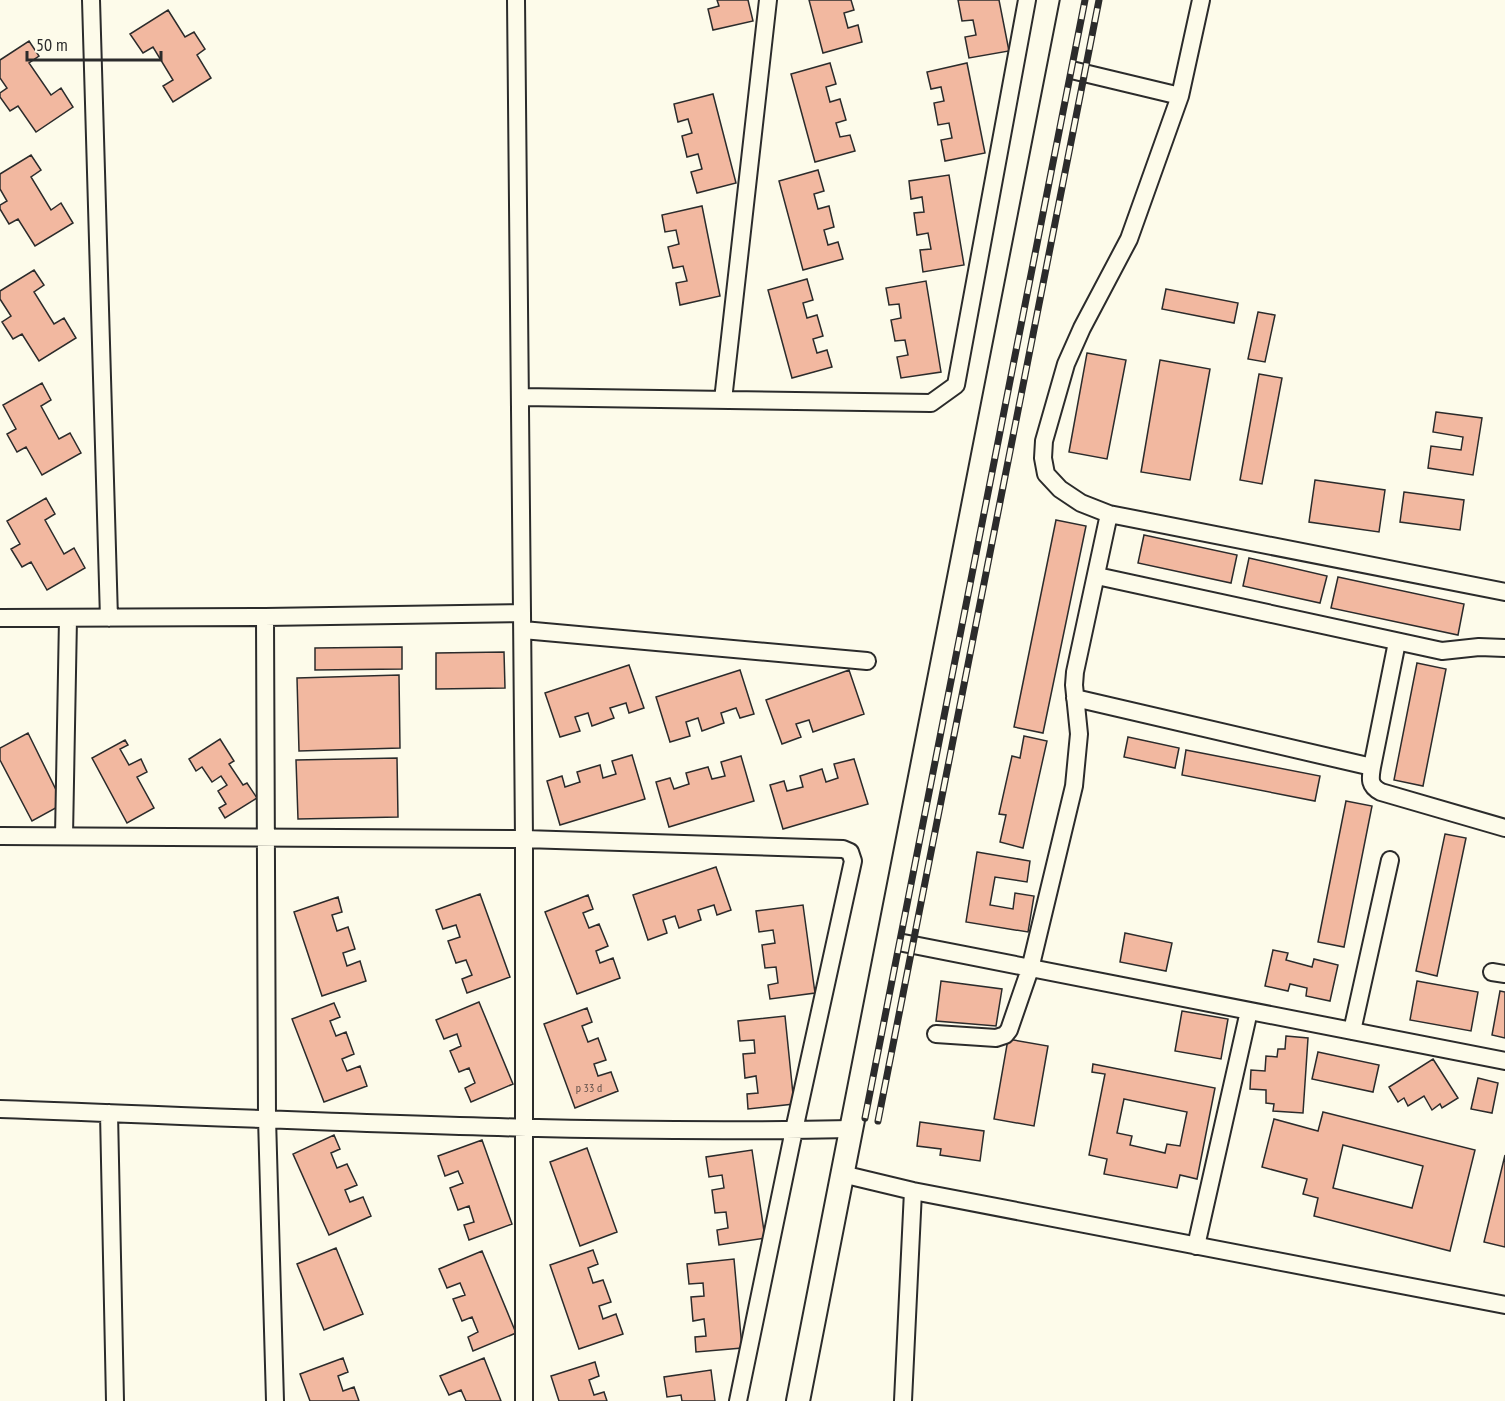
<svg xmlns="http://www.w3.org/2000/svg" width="1505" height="1401" viewBox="0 0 1505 1401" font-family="'PT Sans Narrow',sans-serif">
  <rect width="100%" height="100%" fill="#fdfbea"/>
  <path fill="#f2b8a0" stroke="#2b2b2b" stroke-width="1.5" fill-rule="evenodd" d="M717,0H748L753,21L713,30L708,9L719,6Z
    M809,0H851L854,10L844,13L848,28L858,25L862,42L823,53Z
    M958,0H999L1009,51L969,58L965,37L976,35L973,20L962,21Z
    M168,10L185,37L194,32L205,49L197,55L211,78L173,102L163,86L173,80L153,47L143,53L130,34Z
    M29,41L39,56L29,63L51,95L61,88L73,107L36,132L18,106L10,111L0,97V93L7,88L0,78V60Z
    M830,63L836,84L826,87L830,102L840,99L846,120L836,123L840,137L850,135L855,151L815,162L791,74Z
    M967,63L985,153L945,161L941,140L952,138L949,123L938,125L934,103L944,101L941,87L931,89L927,72Z
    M713,94L736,183L697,193L691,172L702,169L698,154L687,157L682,136L692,133L688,119L678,122L674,104Z
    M31,155L41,170L31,177L51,210L61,203L73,223L35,246L18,219L9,224L0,209V205L7,201L0,189V174Z
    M818,170L824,191L814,194L818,209L829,206L834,227L824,230L828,245L838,242L843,259L803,270L779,181Z
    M949,175L964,265L923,272L920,250L931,249L928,233L917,235L914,213L924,212L922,197L911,199L909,181Z
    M702,206L720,296L680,305L676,283L687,281L683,266L673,268L668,247L679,244L676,230L665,232L662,215Z
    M34,270L44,285L34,292L54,324L64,318L76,338L39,361L22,334L13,339L2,322L11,316L0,299V291Z
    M807,279L813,300L803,303L807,318L817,315L823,336L813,339L817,353L827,350L832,367L792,378L768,290Z
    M926,281L941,372L901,378L897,357L908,355L905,340L895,341L891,320L901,318L899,304L889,305L886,288Z
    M1166,289L1238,303L1234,323L1162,309Z
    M1258,312L1275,315L1265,362L1248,359Z
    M1087,353L1126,360L1107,459L1069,452Z
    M1160,360L1210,369L1190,480L1141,472Z
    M1259,374L1282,378L1262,484L1240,480Z
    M42,383L51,400L41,406L59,439L70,433L81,453L42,475L26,447L17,452L7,434L16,429L3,405Z
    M1436,412L1482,418L1473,475L1428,468L1431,446L1461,450L1463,437L1433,432Z
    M1315,480L1385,490L1379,532L1309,522Z
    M1404,492L1464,500L1460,530L1400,522Z
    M46,498L55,514L45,520L64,554L74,548L85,568L47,590L31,562L22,567L11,549L20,544L7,521Z
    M1056,520L1086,526L1043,733L1014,727Z
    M1144,535L1237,555L1231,583L1138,563Z
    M1249,558L1327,576L1320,603L1243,586Z
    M1338,577L1464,604L1458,635L1331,608Z
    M402,647V669L315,670V648Z
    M504,652L505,688L436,689V653Z
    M1417,663L1446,669L1423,786L1394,780Z
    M629,665L644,708L629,713L626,703L610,708L614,718L592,726L588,713L575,717L580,731L560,737L545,693Z
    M740,670L754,714L740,718L736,708L721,713L724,723L702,731L698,718L686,722L690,736L670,742L656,697Z
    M849,670L864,714L813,732L809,720L796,724L801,737L782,744L766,700Z
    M399,675L400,748L299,751L297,678Z
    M28,733L63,804L32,821L0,760V748Z
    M1024,736L1047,741L1023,848L1000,842L1006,815L999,814L1012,756L1020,758Z
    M1128,737L1179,748L1175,768L1124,757Z
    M220,739L234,761L229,764L243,785L247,783L257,798L225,818L219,808L226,804L218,791L227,785L221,776L212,782L202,767L196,771L189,759Z
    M125,740L128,745L120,749L129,765L141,759L147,772L137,777L154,808L127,823L92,758Z
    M1186,750L1320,776L1315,801L1182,775Z
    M632,755L645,799L560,825L547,781L562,776L565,787L580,782L577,772L600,765L603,778L616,774L612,761Z
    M741,756L754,801L669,827L656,782L670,778L674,789L689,784L686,773L708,767L712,779L725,776L721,762Z
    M397,758L398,817L298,819L296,760Z
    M854,759L868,804L783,829L770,785L784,781L787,791L803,787L800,776L822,769L826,782L838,778L834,764Z
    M1346,801L1372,806L1344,947L1318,942Z
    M1445,834L1466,838L1437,976L1416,971Z
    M977,852L1030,861L1027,882L995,877L990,905L1013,909L1015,893L1034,896L1028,932L966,922Z
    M716,867L731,910L717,915L714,905L698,910L701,920L679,928L675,916L663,920L667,933L648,940L633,895Z
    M480,894L510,977L467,993L462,979L472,975L466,960L456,963L448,941L460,937L456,925L443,929L436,910Z
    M588,895L593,909L583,913L589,928L599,924L608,946L596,951L600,963L613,958L620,978L577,994L545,912Z
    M338,897L342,912L332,915L337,931L348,927L355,949L343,953L347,966L360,961L366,981L322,996L294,912Z
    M803,905L815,993L770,999L768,985L778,983L776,967L765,968L762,945L775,943L773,930L759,932L756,911Z
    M1125,933L1172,943L1166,971L1120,962Z
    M1273,950L1288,953L1286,960L1312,967L1314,959L1338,965L1330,1001L1306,996L1307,988L1290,984L1288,991L1265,986Z
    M941,981L1002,989L996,1026L936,1021Z
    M1417,981L1478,992L1471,1031L1410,1020Z
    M1500,991L1505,992V1038L1492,1035Z
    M479,1002L513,1084L471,1102L465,1088L475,1083L469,1068L459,1072L450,1051L461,1046L457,1034L444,1039L436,1020Z
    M334,1003L340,1017L330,1021L336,1036L346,1032L354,1054L342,1059L347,1071L360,1066L367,1086L324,1102L292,1019Z
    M587,1008L592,1022L582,1026L588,1042L598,1038L606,1060L594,1064L598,1076L611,1072L618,1091L575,1108L544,1024Z
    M1182,1011L1228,1019L1221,1059L1175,1051Z
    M785,1016L794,1104L748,1109L747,1094L758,1093L756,1076L745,1078L743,1054L755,1053L754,1040L740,1041L738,1021Z
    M1286,1036L1308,1038L1303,1113L1273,1111L1274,1104L1266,1103V1090L1250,1089L1251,1070L1265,1071L1266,1056L1277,1057L1278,1049H1285Z
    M1008,1039L1048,1046L1034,1126L994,1119Z
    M1318,1052L1379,1065L1373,1092L1312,1079Z
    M1433,1059L1458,1098L1442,1108L1440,1104L1432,1110L1424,1096L1408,1106L1404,1098L1398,1102L1389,1087Z
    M1093,1064L1215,1088L1197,1179L1180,1175L1177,1188L1104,1174L1107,1159L1089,1155L1105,1074L1092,1072ZM1124,1099L1187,1112L1180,1146L1167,1144L1165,1153L1130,1145L1132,1136L1117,1133Z
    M1478,1078L1498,1083L1492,1113L1471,1109Z
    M1323,1112L1475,1150L1450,1251L1314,1216L1318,1198L1303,1194L1307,1179L1262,1167L1274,1119L1318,1131ZM1343,1145L1423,1166L1412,1208L1333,1188Z
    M920,1122L984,1131L980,1161L940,1155L941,1149L917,1146Z
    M334,1135L340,1149L331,1153L337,1168L347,1164L357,1185L345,1190L350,1202L363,1197L371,1216L329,1235L293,1154Z
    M482,1140L512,1224L469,1240L464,1225L474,1222L469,1206L458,1210L450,1188L463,1183L458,1171L445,1176L438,1156Z
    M587,1148L617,1232L580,1246L550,1162Z
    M752,1150L765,1238L719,1245L717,1230L728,1228L726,1212L715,1213L712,1190L724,1188L722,1175L709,1177L706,1157Z
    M1505,1155V1247L1484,1242Z
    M336,1248L363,1314L324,1330L297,1264Z
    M593,1250L598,1264L588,1268L593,1283L603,1280L611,1302L599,1306L603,1319L616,1314L623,1334L579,1349L550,1265Z
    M482,1251L516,1333L473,1351L468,1337L478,1332L472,1317L462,1321L453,1299L465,1295L460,1283L447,1288L439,1269Z
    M734,1259L742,1348L696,1352L695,1337L706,1336L704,1319L693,1321L691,1297L704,1296L703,1283L689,1284L687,1264Z
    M343,1358L348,1372L338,1376L343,1391L354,1387L359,1401H310L300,1374Z
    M484,1358L501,1401H466L461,1390L449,1395L440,1376Z
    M595,1362L599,1376L589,1380L594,1395L604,1392L607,1401H559L551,1376Z
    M711,1370L715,1401H682L681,1395L667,1397L664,1377Z"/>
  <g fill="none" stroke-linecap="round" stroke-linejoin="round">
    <defs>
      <path id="street" d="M91,0L109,618
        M1201,0L1180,96L1129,239L1082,328L1066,364L1044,441L1043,458L1046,474L1060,489L1081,503L1109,514L1505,592
        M1059,67L1180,96
        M521,397L931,403L956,385L1027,0
        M723,400L768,0
        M1097,576L1442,651L1479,647L1505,648
        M522,613L524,839V1401
        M265,617L267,1118L275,1401
        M0,618L265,617L522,613L516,0
        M523,630L867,661
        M1397,642L1372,767C1370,779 1369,786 1381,792L1505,828
        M1075,698L1372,767
        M0,836L524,839L843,849L850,852L853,861L794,1130L738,1401
        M64,836L68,618
        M888,940L1505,1061
        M1492,972L1505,974
        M1352,1031L1390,860
        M936,1034L996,1038L1005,1035L1009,1030L1030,969L1074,786L1079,734L1074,685L1075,672L1109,514
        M0,1109C283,1119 568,1135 851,1129
        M109,1113L115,1401
        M842,1174L913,1191L1505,1305
        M1196,1246L1249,1011
        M903,1401L913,1191"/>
      <path id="secondary" d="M798,1401L1072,0"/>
    </defs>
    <use href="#street" stroke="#2b2b2b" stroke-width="20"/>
    <use href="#secondary" stroke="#2b2b2b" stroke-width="26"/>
    <use href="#street" stroke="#fdfbea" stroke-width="16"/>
    <use href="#secondary" stroke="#fdfbea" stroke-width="22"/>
    <defs>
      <path id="rail" d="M865,1118L1085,0
        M878,1121L1099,0"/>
    </defs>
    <use href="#rail" stroke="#2b2b2b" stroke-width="7"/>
    <use href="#rail" stroke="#fdfbea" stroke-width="4.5" stroke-dasharray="14" stroke-linecap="butt"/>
  </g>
  <g text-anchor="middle" stroke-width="4.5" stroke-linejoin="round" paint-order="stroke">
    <g font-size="12" fill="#5d4e48">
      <text x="589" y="1092">p 33 d</text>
    </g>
  </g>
  <path d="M27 51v9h134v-9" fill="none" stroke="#2b2b2b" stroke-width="3"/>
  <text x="36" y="51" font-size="18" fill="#2b2b2b" stroke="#fdfbea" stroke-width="4.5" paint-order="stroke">50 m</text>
</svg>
